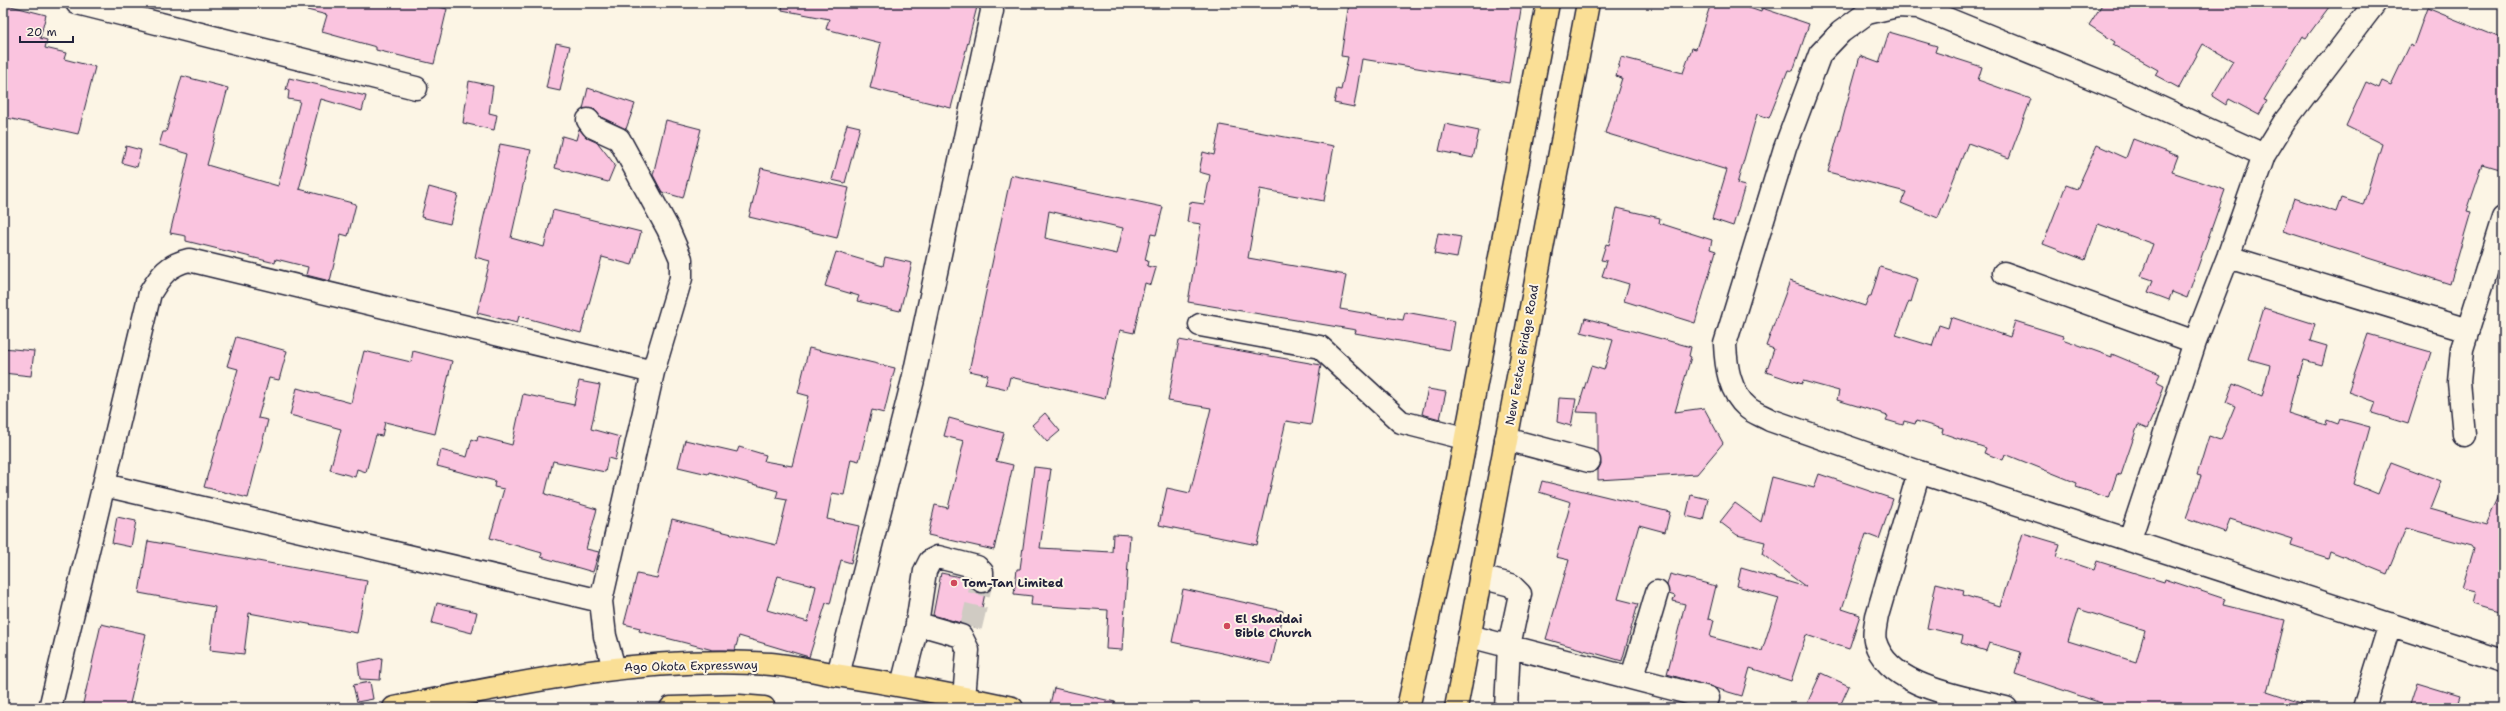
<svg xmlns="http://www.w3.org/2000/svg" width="2506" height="711" viewBox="0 0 2506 711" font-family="'Shantell Sans',sans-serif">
  <rect width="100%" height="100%" fill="#fcf5e5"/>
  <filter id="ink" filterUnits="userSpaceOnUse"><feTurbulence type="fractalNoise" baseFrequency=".025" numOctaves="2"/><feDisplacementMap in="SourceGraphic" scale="8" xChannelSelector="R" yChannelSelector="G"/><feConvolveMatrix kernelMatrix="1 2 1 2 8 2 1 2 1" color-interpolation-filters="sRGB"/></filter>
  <g filter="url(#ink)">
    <path fill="#fac4df" stroke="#22223b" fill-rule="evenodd" d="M300,3H426L447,9L434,64L376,50V47L322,32L327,15L299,8Z
      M783,3H978L951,108L870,88L881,43L826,29L829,19L782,10Z
      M1349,3H1522L1509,83L1362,59L1354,107L1334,103L1337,89L1341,90L1348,57L1341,56Z
      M1711,3H1735L1761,12L1762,8L1809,24L1793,71L1788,70L1769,118L1757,114L1737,184L1745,186L1733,226L1712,219L1727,170L1605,133L1622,78L1616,76L1621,57L1683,73L1692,48L1696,49Z
      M2103,3H2244L2256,9L2260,3H2332L2306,38L2302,36L2264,100L2267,101L2259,115L2229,99L2226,105L2212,96L2233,61L2203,44L2179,88L2155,75L2158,70L2113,45L2115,42L2089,25Z
      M3,4L46,15L40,38L47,40L45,48L66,53L64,59L95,67L78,134L3,117Z
      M2427,8L2503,39V170L2483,164L2467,211L2471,212L2450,284L2283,231L2294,198L2336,212L2341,198L2363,205L2382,144L2346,126L2366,82L2379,88L2382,81L2391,85L2410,45L2413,47Z
      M1889,32L1937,46L1935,52L1982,67L1978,80L2031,99L2009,158L1968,143L1938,218L1901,203L1906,192L1828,172L1860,56L1879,63Z
      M556,43L570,46L560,91L546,88Z
      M182,76L228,88L207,165L278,186L300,101L288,99L289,91L286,90L289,78L366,96L362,111L321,99L304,163H306L299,189L356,204L348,236L341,234L330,281L306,275L308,267L276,259L275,263L186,241V236L170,233L189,154L159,145L163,132H166Z
      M469,81L493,86L489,113L497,115L494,130L463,123Z
      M588,88L635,104L626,129L601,117L594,109H583Z
      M666,120L701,129L683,198L662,192L653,175Z
      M847,124L860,127L845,183L832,180Z
      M1445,124L1479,131L1473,158L1439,151Z
      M1220,125L1334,146L1324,201L1260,189L1248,258L1346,275L1340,309L1403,320L1405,312L1455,321L1450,350L1355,333L1356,330L1188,302L1201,224L1187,222L1190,202L1204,204L1205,201L1210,175L1199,172L1203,152L1214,155Z
      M579,129L587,138L598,143L615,165L608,182L555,168L562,136L576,140Z
      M2133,139L2178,156L2172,172L2225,190L2187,298L2172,292L2169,300L2148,292L2153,280L2141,276L2153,244L2098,224L2085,260L2043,244L2066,185L2077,189L2097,145L2126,158Z
      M500,144L531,150L511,238L544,247L553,210L641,232L632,265L602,257L581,333L519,316L517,323L477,313L490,261L475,257Z
      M126,146L141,150L137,167L122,163Z
      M761,168L849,188L837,238L749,217Z
      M1011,175L1163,207L1156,235L1151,234L1145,260L1148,261L1147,266L1156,268L1151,285L1145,283L1134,333L1120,330L1105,399L1010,377L1007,389L985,384L988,375L969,371ZM1049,211L1123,228L1117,254L1045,238Z
      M429,187L458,195L450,224L421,217Z
      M1617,208L1660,218L1659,223L1712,240L1710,249L1716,251L1695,323L1624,301L1629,284L1602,276L1607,261L1601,260L1606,244L1609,245Z
      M1438,233L1461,237L1457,258L1434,254Z
      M836,252L883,266L885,257L912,263L900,311L857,301L859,296L825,286Z
      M1880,267L1918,279L1911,302L1909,301L1896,335L1932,346L1939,325L1948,328L1951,317L2010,337L2015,321L2063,336L2062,339L2112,357V354L2160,374L2156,382L2164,386L2155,411L2147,429L2138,425L2121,475L2117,474L2109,498L2076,487L2077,483L2005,454L2003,460L1984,453L1986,448L1942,433L1943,429L1916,421L1915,424L1904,421L1903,425L1886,420L1888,416L1881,414V413L1837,400L1839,391L1803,381L1802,384L1766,372L1774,349L1766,346L1790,281L1865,306L1869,296H1871Z
      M2264,308L2315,324L2310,341L2327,346L2322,365L2304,360L2299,375L2298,374L2288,413L2326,425L2327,420L2338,424L2340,419L2370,427L2354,484L2378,494L2391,462L2441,481L2430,509L2486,525L2503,487V612L2472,603L2475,591L2462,588L2474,549L2472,546L2406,528L2387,574L2330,551L2328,558L2291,546L2293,539L2230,519L2225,532L2186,518L2201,476L2197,475L2209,436L2221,440L2235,406L2226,402L2233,384L2262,396L2270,365L2248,359Z
      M1585,318L1691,347L1689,356L1691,357L1675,412L1704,408L1723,443L1697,474L1598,480V470L1601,464L1598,452V413L1577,412L1591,366L1604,370L1613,340L1581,332Z
      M2368,334L2431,352L2408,424L2372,413L2376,402L2348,392Z
      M236,337L287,351L279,380L269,378L258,418L268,420L248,498L204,487L238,369L227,366Z
      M1179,340L1321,365L1311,425L1286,421L1257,545L1159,525L1167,488L1190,493L1211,408L1168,401Z
      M3,348L34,351L31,376L3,373Z
      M809,348L895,368L884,413L872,410L859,461L851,459L844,495L832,493L827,519L859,526L851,563L841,560L830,604L826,603L809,657L739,636L735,650H713L639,631L640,628L624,624L637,574L657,578L672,519L776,545L787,500L776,498L778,491L709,472L708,474L678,467L685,440L737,452L739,447L766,455L764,461L792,466L809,396L798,393ZM778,576L816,586L808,622L767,610Z
      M364,351L411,362L413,351L452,361L435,434L385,422L382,436L376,435L366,472L357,469L355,477L330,470L341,429L290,415L297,388L351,403Z
      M579,381L600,385L591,429L620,437L615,460L608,458L605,472L553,461L545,494L597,509L586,549L599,552L593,572L541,557L542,553L490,538L504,489L494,487L495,481L437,466L441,450L467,457L472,439L477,441L478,436L512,445L523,394L574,405Z
      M1428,389L1446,392L1440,419L1422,414Z
      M1559,398L1576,399L1571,426L1557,422Z
      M1045,413L1060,431L1047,442L1032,425Z
      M949,418L1004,433L996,461L1013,465L994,550L928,535L935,505L948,508L964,441L944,436Z
      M1034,467L1051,469L1040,548L1112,552L1113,534L1130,535L1122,650L1106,649L1108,610L1031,605L1032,596L1014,594L1017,569H1020Z
      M1819,474L1893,499L1879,539L1866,534L1842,609L1860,615L1849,649L1806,635L1791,681L1750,668L1742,696L1667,674L1685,604L1673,601L1675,596L1669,594L1667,585L1670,574L1716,586L1708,619L1714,620L1710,637L1762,651L1779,598L1737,586L1741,568L1806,587L1762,554L1765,542L1737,535L1720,522L1735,503L1761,522L1772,477L1814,488Z
      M1542,481L1670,512L1665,532L1639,525L1618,599L1638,604L1622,661L1546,639L1569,560L1556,557L1571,502L1539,492Z
      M1691,495L1708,499L1703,520L1686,516Z
      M117,517L136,521L131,547L112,543Z
      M2023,533L2060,544L2056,557L2094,570L2097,561L2164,582L2165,579L2225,599L2223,605L2285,620L2267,692L2306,705V708H2116L2015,674L2021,652L1989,643L1986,651L1961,643L1963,636L1927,628L1936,583L1964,590L1963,595L2000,606ZM2078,609L2145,630L2136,662L2068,641Z
      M148,541L367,581L357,633L249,613L244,654L210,650L215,607L139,593Z
      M941,573L970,579L971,587L975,592L985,593L978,628L933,615Z
      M1183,589L1283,611L1271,664L1172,642Z
      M437,603L477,612L472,633L432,623Z
      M101,624L146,634L129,708H82Z
      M382,658L380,680L360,679L358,663Z
      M1821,673L1849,686L1839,708H1805Z
      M370,682L373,699L357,702L353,685Z
      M2417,683L2460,696L2456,708H2409Z
      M1054,688L1115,702L1114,708H1049Z"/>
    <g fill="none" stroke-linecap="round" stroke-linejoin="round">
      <path stroke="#d0cbc3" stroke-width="22" stroke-dasharray="22 11" stroke-linecap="butt" d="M971,627L982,581"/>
      <defs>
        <path id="minor" d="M77,3L416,88
          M588,120L593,127L619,139L668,229L681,259V278L653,372L601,601L605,636L614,668
          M2264,155L2126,92L1918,7L1897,6L1867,13L1841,32L1820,54L1785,148L1725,344C1726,366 1729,392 1748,408C1754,413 1763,416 1770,420L1919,472L2503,661
          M2228,257L2468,330
          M2004,273L2195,342
          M1200,325L1320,347L1401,422L1464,438
          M2464,435L2459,382L2462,349L2503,218
          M1506,439L1589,461
          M1919,472L1877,616C1876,623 1873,634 1875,641C1888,688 1965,697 2006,708
          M104,485L601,601
          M2130,539L2195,342L2228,257L2264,155L2285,121L2375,3
          M1480,577L1511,585L1520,594L1509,646L1506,708
          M916,630L925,571L930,561L938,557L977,567L982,572V581
          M1469,636L1708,698
          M838,675L913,380L992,11L991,3
          M1632,677L1657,592
          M902,685L916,630L926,626L961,636L968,650L964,698
          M50,708L150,293C161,275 168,265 189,260L653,372
          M2364,708L2390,624"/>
        <path id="major" d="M394,708C518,683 643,655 771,664C793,666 815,671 836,675C895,684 954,695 1012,708
          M671,708L739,706L764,708
          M1408,708L1454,500L1548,3
          M1456,708L1588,3"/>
      </defs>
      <use href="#minor" stroke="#22223b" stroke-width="25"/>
      <use href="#major" stroke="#22223b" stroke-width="25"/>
      <use href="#minor" stroke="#fcf5e5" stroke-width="22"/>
      <use href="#major" stroke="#fadf96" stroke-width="22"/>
    </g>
  </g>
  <g fill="#d1495b" stroke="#fcf5e5" stroke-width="1.5">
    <circle cx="954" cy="583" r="4"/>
    <circle cx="1227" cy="626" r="4"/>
  </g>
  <g text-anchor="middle" stroke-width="4" stroke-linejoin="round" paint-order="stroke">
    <g font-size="12" fill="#22223b" stroke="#fcf5e5">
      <text transform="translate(1522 355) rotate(-80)" y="4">New Festac Bridge Road</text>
      <text transform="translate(691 666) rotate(-1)" y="4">Ago Okota Expressway</text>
    </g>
    <g font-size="12" font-weight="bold" fill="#22223b" stroke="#fcf5e5" text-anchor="start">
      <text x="962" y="587">Tom-Tan Limited</text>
      <text x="1235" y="623">El Shaddai<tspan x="1235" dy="14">Bible Church</tspan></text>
    </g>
  </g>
  <rect width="2506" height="711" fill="none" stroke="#fcf5e5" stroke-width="16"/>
  <rect x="8" y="8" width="2490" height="695" fill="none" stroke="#22223b" stroke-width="1.5" filter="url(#ink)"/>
  <path d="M20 36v6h53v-6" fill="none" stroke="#22223b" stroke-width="2"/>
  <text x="26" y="36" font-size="12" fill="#22223b" stroke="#fcf5e5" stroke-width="3" paint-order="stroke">20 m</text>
</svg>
